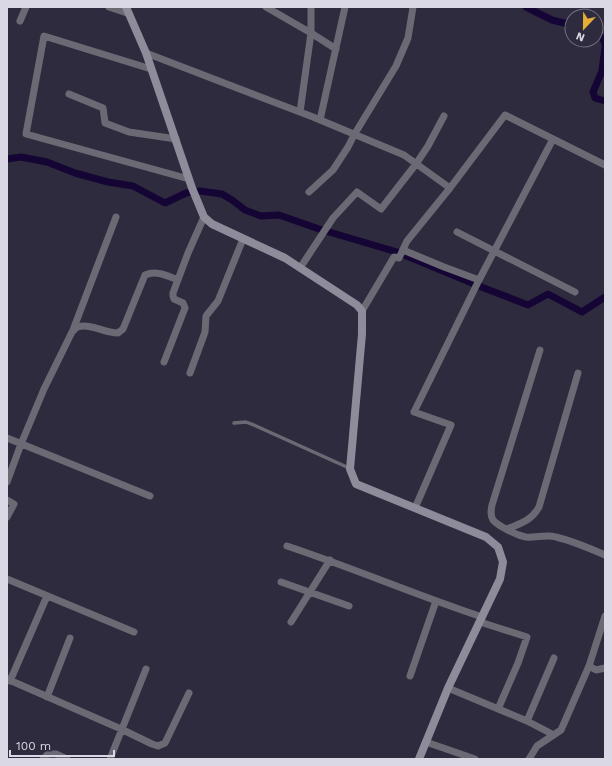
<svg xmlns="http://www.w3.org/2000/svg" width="612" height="766" viewBox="0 0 612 766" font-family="'Work Sans',sans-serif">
  <rect width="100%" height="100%" fill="#2e2b3e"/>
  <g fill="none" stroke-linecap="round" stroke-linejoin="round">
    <path stroke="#150534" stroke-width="7" d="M526,7L552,20L572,25
      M596,31L603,39L605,45
      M605,47L602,71L593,92L595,98L605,101
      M7,159L21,157L47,162L75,173L108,182L133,186L165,203L186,193L200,191L222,194L232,200L245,210L261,216L279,215L319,229L397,252L484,288L528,305L548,294L582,312L605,297"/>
    <path stroke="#6b6a74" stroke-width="3.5" d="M234,423L246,422L256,426L349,468"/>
    <path stroke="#6b6a74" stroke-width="7" d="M109,7L127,13
      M266,7L311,33L300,112
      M311,7V33L336,49
      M20,21L26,7
      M146,53L313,117L404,155L450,188L407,241L399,258L394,257L362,311
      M151,69L44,36L26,134L189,179
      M69,94L103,108L105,123L129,132L176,139
      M320,120L345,7
      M450,188L505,115L605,165
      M309,192L333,170L348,147L354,135L396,66L408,38L413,7
      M457,232L575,292
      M403,250L444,267L479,280L553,139
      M300,268L333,218L357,192L381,209L416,164L428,146L444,116
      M73,330L116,217
      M540,350L492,505C491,510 490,515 493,520C498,526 518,536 526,537C536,538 546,534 556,537C573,541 589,548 605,555
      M164,362L185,308L183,303L174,299L173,296V293L188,253L204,217
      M190,373L205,332L206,316L218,301L243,239
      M7,438L150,496
      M7,482L21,444L44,389L72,332L77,327C92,323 103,333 118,333L123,329L145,275C157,270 167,276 178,280
      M7,500L14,504L7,517
      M415,508L451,425L414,412L479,280
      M507,529C521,523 531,521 539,507L578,373
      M287,546C353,568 416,595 482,617
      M7,579L134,632
      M281,582L349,606
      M291,622L330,560
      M480,622L527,637L518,663L498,709
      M589,666L596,670L605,668
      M410,676L436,601
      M7,679L121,729L152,744L158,746L165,743L189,693
      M10,681L47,596
      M448,688L527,721L554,658
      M47,697L70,638
      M527,721L554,735
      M426,742L475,759
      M43,759L48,754H56L67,759
      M110,759L146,669
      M529,759L537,746L561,730L589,666L605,616"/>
    <path stroke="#8e8c9b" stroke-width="8" d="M126,7L146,53L192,188L204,217L212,224L285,258L357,305L362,311V334L350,469L356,484L486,537L498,547L503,562L500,579L448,688L419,759"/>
  </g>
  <rect width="612" height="766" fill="none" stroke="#d9d8e4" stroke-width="16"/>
  <g transform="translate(584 28) rotate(202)"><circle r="19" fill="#2e2b3e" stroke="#727080"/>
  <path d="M0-3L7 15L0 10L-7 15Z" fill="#e6ad36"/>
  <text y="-6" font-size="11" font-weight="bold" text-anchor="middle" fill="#d9d8e4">N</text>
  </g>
  <path d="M10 750v6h104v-6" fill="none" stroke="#d9d8e4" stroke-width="2"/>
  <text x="16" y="750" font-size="12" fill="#d9d8e4" stroke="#2e2b3e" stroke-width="3" paint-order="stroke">100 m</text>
</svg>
